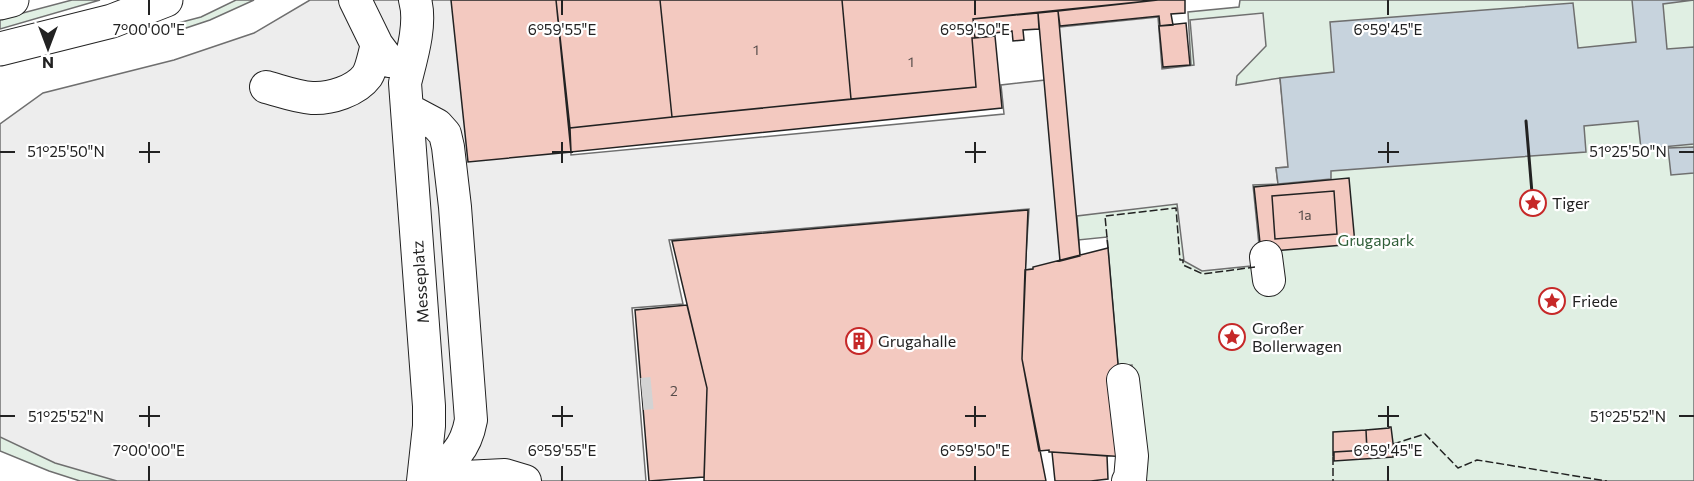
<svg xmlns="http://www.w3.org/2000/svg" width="1694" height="481" viewBox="0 0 1694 481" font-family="Commissioner,sans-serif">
  <rect width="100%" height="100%" fill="#fff"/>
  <path fill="#e0efe3" stroke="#6f6f6f" stroke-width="1.5" d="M72,0H100L0,29V19Z
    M236,0H254L210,20L180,30L178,23L201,17Z
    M1240,0H1694V481H1137L1132,365L1118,366L1107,237L1078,240L1057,61L1161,68L1191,65L1188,12L1239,7Z
    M0,423L234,481H80L49,471L0,451Z"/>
  <path fill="#ededed" stroke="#6f6f6f" stroke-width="1.5" d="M310,0H556L570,128L571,155L1004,114L1001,85L1045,80L1040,29L1158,17L1162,69L1194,65L1190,20L1263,13L1266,46L1237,76L1236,85L1280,78L1289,167L1276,168L1278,184L1253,185L1261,265L1202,271L1184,261L1177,204L1077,216L1080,256L1033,269L1025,270L1029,209L669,240L683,304L632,308L646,481H117L55,463L0,437V124L43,93L174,60L254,33Z"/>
  <path fill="#c7d3dd" stroke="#6f6f6f" stroke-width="1.5" d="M1632,0H1694L1663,4L1667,49L1694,47V144L1641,149L1638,121L1584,126L1586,152L1331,171V179L1278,184L1276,168L1288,167L1280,78L1334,72L1330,22L1573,3L1578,48L1636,42Z
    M1694,147V173L1671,175L1668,148Z"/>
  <path fill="#f3c9c0" stroke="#222" stroke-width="1.5" d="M451,0H556L571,152L468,162Z
    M556,0H660L672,117L570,128Z
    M660,0H842L851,99L672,117Z
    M842,0H1158L973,19L975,38H972L976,87L851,99Z
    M1158,0H1185V13L1171,14L1173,25L1160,26L1159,16L1060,26L1058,11Z
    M1058,11L1080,256L1060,261L1038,13Z
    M1038,13L1039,29L1023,30L1024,40L1013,41L1012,31L994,33L995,36L975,38L973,19Z
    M1186,23L1190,65L1163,67L1159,26Z
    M995,36L1002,108L571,152L570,128L672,117L976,87L972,38Z
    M1349,178L1355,244L1261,252L1254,187Z
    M1334,191L1337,234L1275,239L1272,196Z
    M1028,210L1022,359L1046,481H704L707,388L672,241Z
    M1108,248L1126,457L1052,452H1049V450L1039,451L1022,359L1025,270L1033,269V267Z
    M687,305L707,388L704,477L649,481L635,310Z
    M1389,427H1391L1394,451L1367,453L1366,430L1389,428Z
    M1366,430L1367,450L1334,452V456H1333V432Z
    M1367,450V453L1393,451V457L1334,461V452Z
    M1052,452L1107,456L1108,479L1091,481H1055Z"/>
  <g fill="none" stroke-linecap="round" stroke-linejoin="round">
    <path stroke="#d3d3d3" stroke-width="32" stroke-dasharray="32 16" stroke-linecap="butt" d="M642,394L652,393"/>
    <defs>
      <path id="minor" d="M355,0L377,45L389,61
        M415,0C422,24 411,59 405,83L429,406V426L423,481
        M266,87C281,91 297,97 312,98C330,99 356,91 367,76C372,68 374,54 377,45
        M407,109L437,125L445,134L448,147L455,207L471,420C465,453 450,461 424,479
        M1266,257L1269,280
        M1123,380L1132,456L1130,480L1128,481
        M424,479L505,475L525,481"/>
      <path id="major" d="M0,3L12,0
        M0,49L112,21L166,0"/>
    </defs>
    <use href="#minor" stroke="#222" stroke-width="34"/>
    <use href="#major" stroke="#222" stroke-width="35"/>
    <use href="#minor" stroke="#fff" stroke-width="32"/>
    <use href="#major" stroke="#fff" stroke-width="33"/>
    <path stroke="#222" stroke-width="1.5" stroke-dasharray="8 3" stroke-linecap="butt" d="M1108,248L1105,216L1176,208L1180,260H1183V265L1203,274L1255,267
      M1393,444L1425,434L1458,468L1477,460L1607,481
      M1333,457V481"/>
    <path stroke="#222" stroke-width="3" d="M1526,121L1533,205"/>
  </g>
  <path fill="none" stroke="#222" stroke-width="2" d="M149,0V15M562,0V15M975,0V15M1388,0V15M149,142V163M562,142V163M975,142V163M1388,142V163M0,152H15M139,152H160M552,152H573M965,152H986M1378,152H1399M1679,152H1694M149,406V427M562,406V427M975,406V427M1388,406V427M0,416H15M139,416H160M552,416H573M965,416H986M1378,416H1399M1679,416H1694M149,466V481M562,466V481M975,466V481M1388,466V481"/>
  <defs>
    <symbol id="sight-ring" viewBox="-11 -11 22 22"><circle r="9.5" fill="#fff" stroke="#c62828" stroke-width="1.5"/><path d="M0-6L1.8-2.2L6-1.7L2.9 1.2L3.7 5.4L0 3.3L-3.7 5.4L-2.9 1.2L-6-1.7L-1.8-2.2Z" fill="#c62828"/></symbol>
    <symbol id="building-ring" viewBox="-11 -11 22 22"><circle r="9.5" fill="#fff" stroke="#c62828" stroke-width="1.5"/><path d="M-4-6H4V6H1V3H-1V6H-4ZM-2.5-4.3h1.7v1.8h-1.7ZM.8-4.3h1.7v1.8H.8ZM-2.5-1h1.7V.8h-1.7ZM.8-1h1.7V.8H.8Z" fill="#c62828"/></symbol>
  </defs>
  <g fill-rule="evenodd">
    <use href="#sight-ring" x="1518" y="188" width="30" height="30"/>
    <use href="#sight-ring" x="1537" y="286" width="30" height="30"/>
    <use href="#sight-ring" x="1217" y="322" width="30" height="30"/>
    <use href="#building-ring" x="844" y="326" width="30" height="30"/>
  </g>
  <g text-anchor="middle" stroke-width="4.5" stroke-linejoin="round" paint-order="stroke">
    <g font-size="14" fill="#564c4a">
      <text x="756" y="55">1</text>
      <text x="911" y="67">1</text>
      <text x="1305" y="220">1a</text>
      <text x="674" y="396">2</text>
    </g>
    <g font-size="16" fill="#222" stroke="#fff" text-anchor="start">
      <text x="1552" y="209">Tiger</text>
      <text x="1572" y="307">Friede</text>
      <text x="1252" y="334">Großer<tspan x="1252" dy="18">Bollerwagen</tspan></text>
      <text x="878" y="347">Grugahalle</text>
    </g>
    <g font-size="16" fill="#2f5e38" stroke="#fff">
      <text x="1376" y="246">Grugapark</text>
    </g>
    <g font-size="16" fill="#222" stroke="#fff">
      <text transform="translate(420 282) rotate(-94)" y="6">Messeplatz</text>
    </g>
  </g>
  <g font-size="15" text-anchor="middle" fill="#222" stroke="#fff" stroke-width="4.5" stroke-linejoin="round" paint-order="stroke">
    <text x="149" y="35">7°00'00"E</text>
    <text x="562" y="35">6°59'55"E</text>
    <text x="975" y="35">6°59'50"E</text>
    <text x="1388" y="35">6°59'45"E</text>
    <text x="1628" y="157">51°25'50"N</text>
    <text x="66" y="157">51°25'50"N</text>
    <text x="1628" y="422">51°25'52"N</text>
    <text x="66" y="422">51°25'52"N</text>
    <text x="149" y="456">7°00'00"E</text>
    <text x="562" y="456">6°59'55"E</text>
    <text x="975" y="456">6°59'50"E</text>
    <text x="1388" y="456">6°59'45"E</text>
  </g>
  <g transform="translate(48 48) rotate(180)" stroke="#ffffff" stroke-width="4.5" paint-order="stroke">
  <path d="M0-4.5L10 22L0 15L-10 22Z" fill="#222222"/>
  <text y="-9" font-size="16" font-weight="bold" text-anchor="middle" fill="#222222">N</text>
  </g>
</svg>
